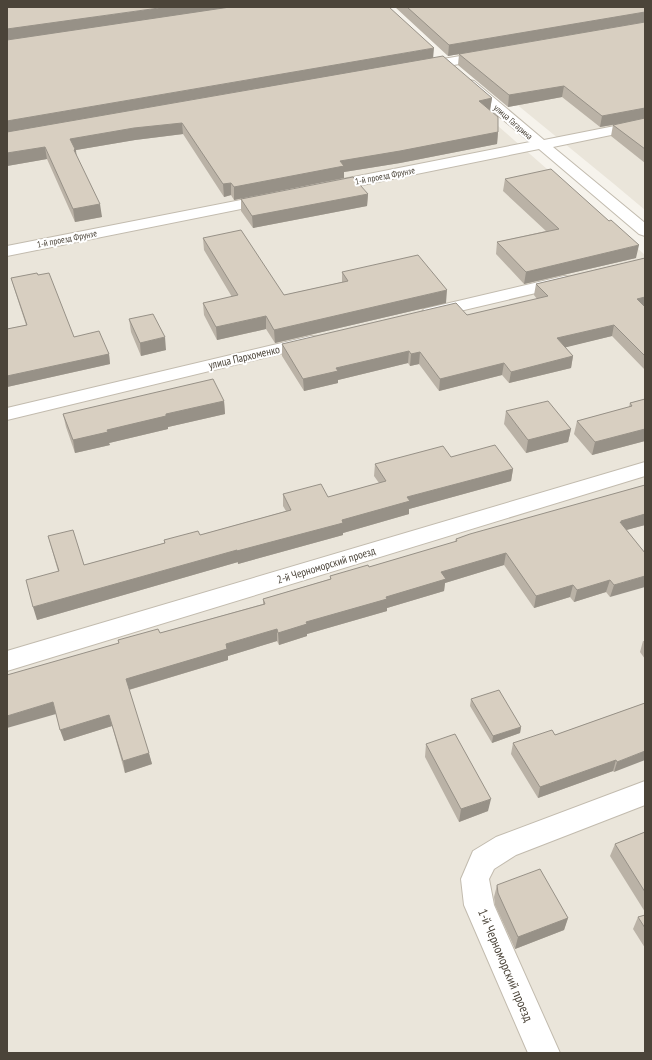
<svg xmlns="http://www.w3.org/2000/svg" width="652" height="1060" viewBox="0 0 652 1060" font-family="'PT Sans Narrow',sans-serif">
  <rect width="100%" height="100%" fill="#f6f3ec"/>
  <path fill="#eae5da" d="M7,7L441,76L645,255V1053H7Z
    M398,7H645V210L614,184Z"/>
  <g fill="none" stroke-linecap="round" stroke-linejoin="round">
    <defs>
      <path id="minor" d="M489,51L493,52L495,55L493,58L420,71L415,70L414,67L415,64L420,63Z
        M469,80L474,81L544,140L645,120V128L553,147L645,223V236L639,234L539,149L328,192L323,190L320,187L323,184L328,182L530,142L464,87L462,84L464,81Z
        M271,194L276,196L279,199L276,202L7,256V246Z
        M564,276L570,277L573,281L570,285L430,318L424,317L421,313L424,309Z
        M311,336L317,337L320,341L317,345L7,420V408Z
        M645,462V476L7,671V651Z
        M645,781V805L516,855L494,869L489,879L494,905L560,1053H528L464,905L461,879L473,851L496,837Z"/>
    </defs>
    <use href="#minor" stroke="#c2bbae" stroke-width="2"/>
    <use href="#minor" fill="#fff" fill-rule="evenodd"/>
  </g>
  <path fill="#bab2a6" d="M7,7L433,58L492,98L490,110L498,132L497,144L400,163L344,172V178L234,200L231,195L224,197L183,134L135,140L76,150V155L102,217L75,222L47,159L7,166Z
    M395,7H645V163L611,136L613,125L600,127L562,97L508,107L458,65L459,54L448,56Z
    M505,179L636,258L524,284L496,254L497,242L546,231L503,191Z
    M368,194L367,206L253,228L241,211V199Z
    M203,238L284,295L342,282V272L446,303L275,343L266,329L217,340L204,315L203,303L232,297L204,250Z
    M645,258V370L612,336L565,347L573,356L571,368L509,383L502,375L439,391L419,364L410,366L408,363L338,380V383L304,391L282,356V344L467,315L537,299L534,295L536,284Z
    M38,275L74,337L109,354L110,364L7,387V329L26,325L14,288L11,278Z
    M129,319L166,350L141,356L131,332Z
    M645,399V441L592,455L574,434L577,421L629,407L630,403Z
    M224,401L225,414L168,427V429L109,443L110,445L75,453L66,427L63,414Z
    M506,411L571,429L568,442L526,453L504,424Z
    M451,457L513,469L511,481L409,509V514L343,533V535L238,564V562L37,620L58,571L48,536L84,565L164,543V540L200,535L286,511L283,506V494L328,497L379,483L374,476L375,464Z
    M645,485V525L626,530L645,553L610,597L606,592L574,602L570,597L534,608L504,565L445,583L444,591L387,608V611L307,634V636L279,645L277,641L228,656V660L129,690L152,764L125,773L112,726L64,741L119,643L118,640L160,633L263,604V599L330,579V576L369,567L455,542L456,539Z
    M645,639V659L640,652L643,641H644Z
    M471,699L521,727L520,733L492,743L470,706Z
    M645,703L614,772L613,771L538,798L511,754L513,743L555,735Z
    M426,744L488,811L459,822L425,757Z
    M645,832V912L610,856L615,844Z
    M497,885L568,918L564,930L515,949L495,905L494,897Z
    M645,915V948L633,929L638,917Z"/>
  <path fill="#979187" d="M166,7H241L7,40V29Z
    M645,12V22L448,56L449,45Z
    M434,48L433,59L7,133V121Z
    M564,86L562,97L508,107L509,95Z
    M492,98L490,110L477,112L479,101Z
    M645,108V119L600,127L602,116Z
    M182,123L183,134L135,140L76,150L77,161L70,139L134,128Z
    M498,132L497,144L400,163L344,172V178L234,200V187L340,161Z
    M45,147L47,159L7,166V153Z
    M231,183V195L224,197L223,184Z
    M368,194L367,206L253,228L252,216Z
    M100,204L102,217L75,222L73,209Z
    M639,245L636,258L524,284L526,272Z
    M447,290L446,303L275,343L274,330Z
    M645,297V308L637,299Z
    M266,316V329L217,340L216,327Z
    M614,325L612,336L555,350L557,338Z
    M165,337L166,350L141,356L140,343Z
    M409,351L408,363L338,380V383L304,391L303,379L336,368Z
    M420,352L419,364L410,366L411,354Z
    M109,354L110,364L7,387V376Z
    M573,356L571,368L509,383L511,372Z
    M504,363L502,375L439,391L440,379Z
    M224,401L225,414L168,427V429L109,443L110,445L75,453L73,440L107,430L166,414Z
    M571,429L568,442L526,453L528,440Z
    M645,429V441L592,455L595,442Z
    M513,469L511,481L409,509V514L343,533V535L238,564L237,551L407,497Z
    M645,514V525L619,532L621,521Z
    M237,550L238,562L37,620L33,607Z
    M506,553L504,565L445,583L444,591L387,608V611L307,634V636L279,645L278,633L306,622L386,597L441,572Z
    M645,576V587L610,597L614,585Z
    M610,580L606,592L574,602L577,590Z
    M573,585L570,597L534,608L536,596Z
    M277,629V641L228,656V660L128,690L126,679L226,644Z
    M53,702L56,714L7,728V716Z
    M109,715L112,726L64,741L60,730Z
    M521,727L520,733L492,743L493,736Z
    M645,751V760L614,772L617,762Z
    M149,753L152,764L125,773L123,761Z
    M616,760L613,771L538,798L540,787Z
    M491,799L488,811L459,822L461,809Z
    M568,918L564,930L515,949L518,937Z"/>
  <path fill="#d8cfc1" stroke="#979187" d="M7,7H166L7,29Z
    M230,7H389L434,48L7,121V40Z
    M407,7H645V12L449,45Z
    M645,22V108L602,116L564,86L509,95L459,54Z
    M443,56L492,98L479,101L498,117V132L400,151L340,161L344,166L234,187L231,183L223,184L182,123L134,128L70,139L75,149L74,150L100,204L73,209L45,147L7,153V132Z
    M645,118V149L613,125Z
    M551,169L609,221L611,220L639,245L526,272L497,242L559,229L505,179Z
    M353,177L368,194L252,216L241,199Z
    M241,230L284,295L348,281L342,272L418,255L447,290L274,330L266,316L216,327L203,303L238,295L203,238Z
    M645,258V297L637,299L645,307V356L614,325L557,338L573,356L511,372L504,363L440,379L420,352L411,354L409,351L336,368L338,371L303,379L282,344L456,303L467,315L548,296L536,284Z
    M37,273L38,275L49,273L74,337L99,331L109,354L7,376V329L27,325L11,278Z
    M153,314L165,337L140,343L129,319Z
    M213,379L224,401L166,414V416L107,430L108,432L73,440L63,414Z
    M645,399V429L595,442L577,421L632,406L630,403Z
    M548,401L571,429L528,440L506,411Z
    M495,445L513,469L407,497L410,501L342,520L343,523L237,551V550L33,607L26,580L59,571L48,536L73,530L84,565L165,543L164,540L198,531L200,535L291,510L283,494L321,484L328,497L386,481L375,464L443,446L451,457Z
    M645,485V514L621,521L622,522H620L645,553V576L614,585L610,580L577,590L573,585L536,596L506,553L441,572L446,579L386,597L387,599L306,622L307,624L278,633L277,629L226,644L227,649L126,679L149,753L123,761L109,715L60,730L53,702L7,716V675L119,643L118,640L158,629L160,633L265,604L263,599L331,579L330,576L368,565L369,567L457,541L456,539L470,534Z
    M499,690L521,727L493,736L471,699Z
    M645,703V751L617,762L616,760L540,787L513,743L552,730L555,735Z
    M455,734L491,799L461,809L426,744Z
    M645,832V892L615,844Z
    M540,869L568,918L518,937L498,893L497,885Z
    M645,915V928L638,917Z"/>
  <g text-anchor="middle" stroke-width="4" stroke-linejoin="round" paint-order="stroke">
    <g font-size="9" fill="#4b4439" stroke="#fff">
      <text transform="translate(513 122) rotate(41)" y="3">улица Гагарина</text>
      <text transform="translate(385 176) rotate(-11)" y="3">1-й проезд Фрунзе</text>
      <text transform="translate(67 239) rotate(-11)" y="3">1-й проезд Фрунзе</text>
    </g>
    <g font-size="11" fill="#4b4439" stroke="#fff">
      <text transform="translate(244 357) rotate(-13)" y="4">улица Пархоменко</text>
      <text transform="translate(326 565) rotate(-17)" y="4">2-й Черноморский проезд</text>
    </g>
    <g font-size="13" fill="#4b4439" stroke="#fff">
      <text transform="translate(506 965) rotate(67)" y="5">1-й Черноморский проезд</text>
    </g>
  </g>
  <rect width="652" height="1060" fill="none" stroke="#4b4439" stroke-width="16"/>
</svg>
